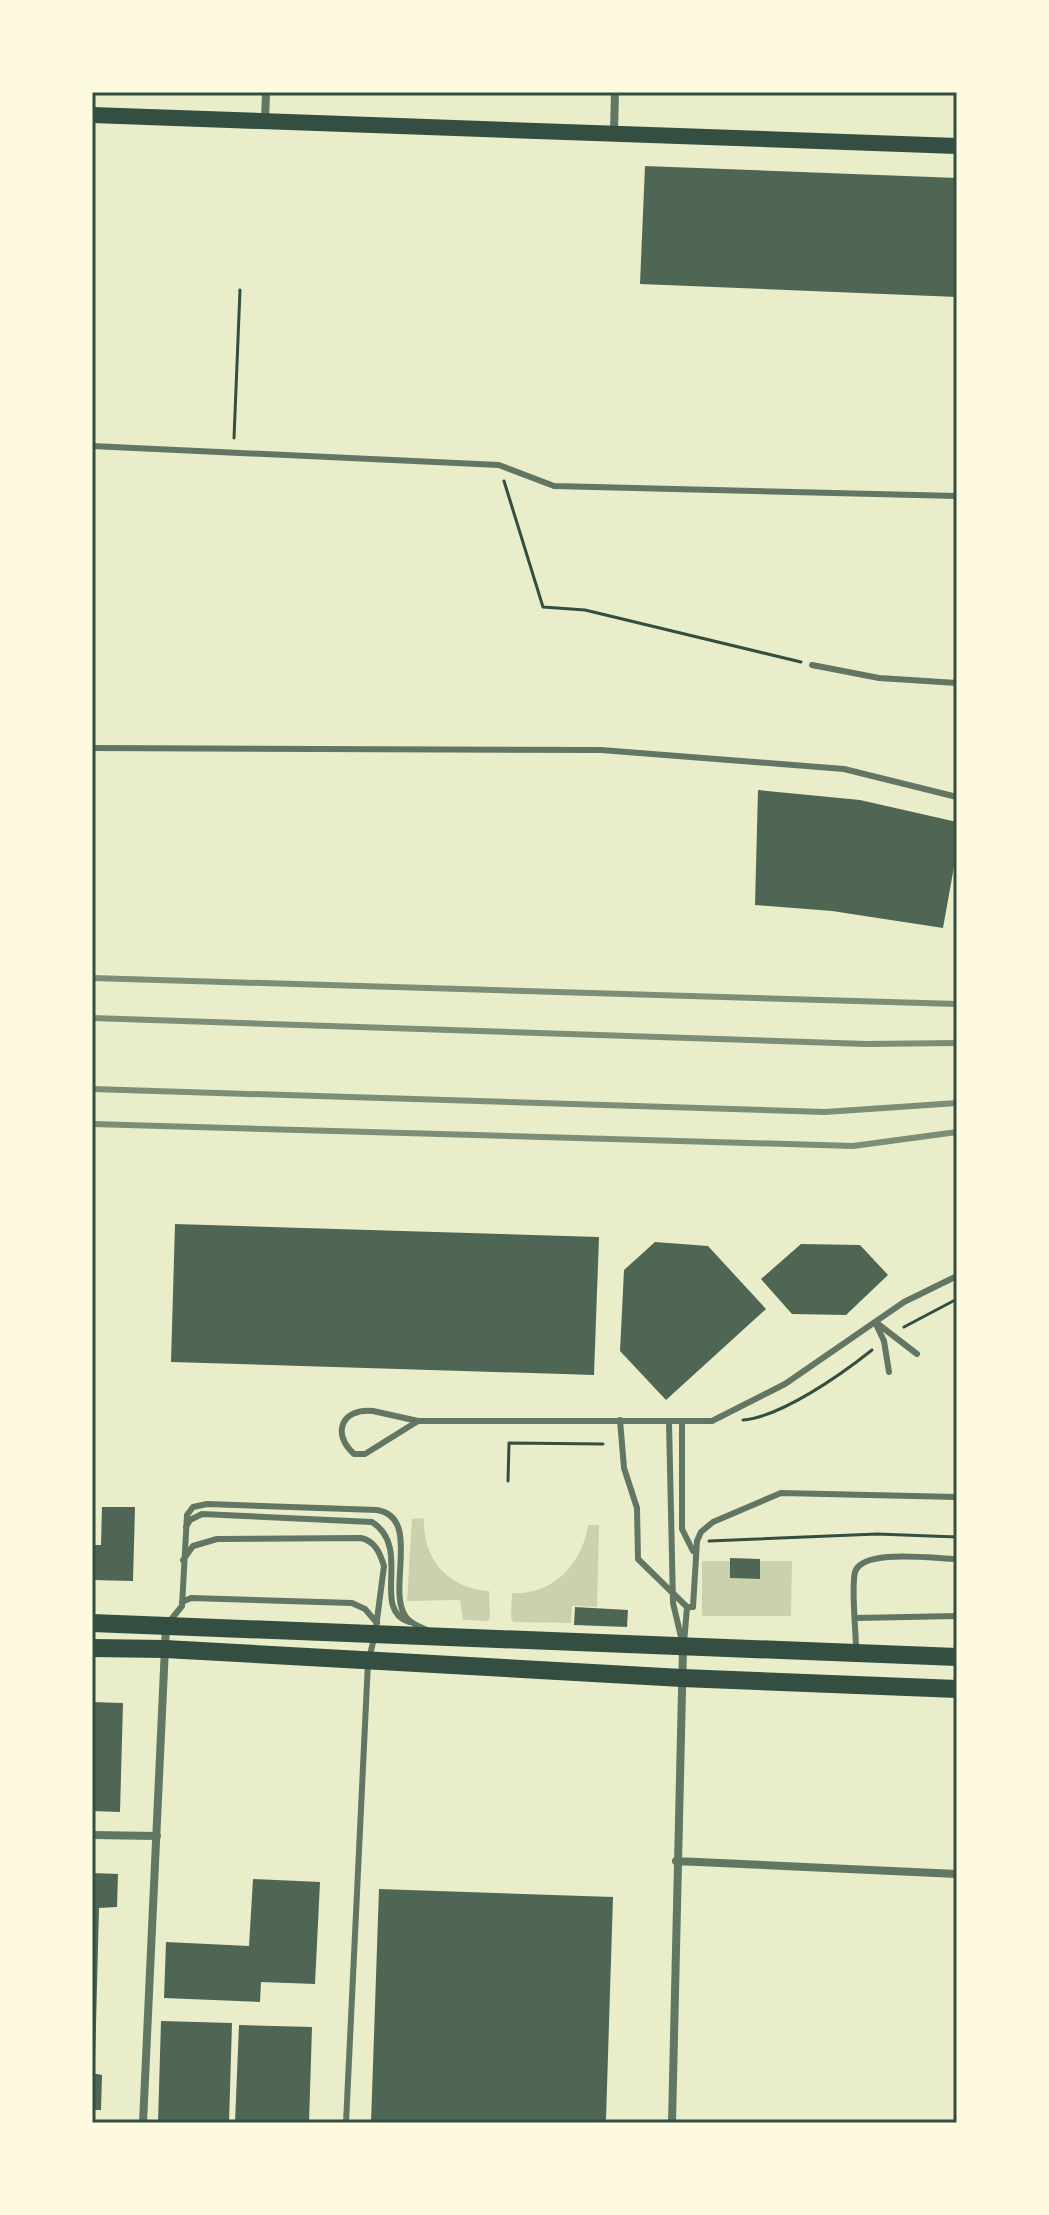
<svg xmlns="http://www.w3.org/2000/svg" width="1049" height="2215" viewBox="0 0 1049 2215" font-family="Ubuntu,sans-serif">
  <rect width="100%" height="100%" fill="#e9edc9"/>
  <path fill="#cad2ad" d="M424,1518C422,1558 448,1589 489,1591L490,1617L488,1621L463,1620L460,1600L407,1601L412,1519Z
    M588,1525H599L597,1607L572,1606L571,1623L513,1622L511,1617L512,1593C552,1596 583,1563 588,1525Z
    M702,1561H731L730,1578L759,1579L760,1561H792L791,1616H702Z"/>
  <path fill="#4f6655" d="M645,166L957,178V297L640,284Z
    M758,790L860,800L957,822V850L943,928L832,911L755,905Z
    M175,1224L599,1237L594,1375L171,1362Z
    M655,1242L708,1246L766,1309L666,1400L620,1351L624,1270Z
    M801,1244L860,1245L888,1275L846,1315L792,1314L761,1279Z
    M102,1507H135L133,1581L92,1580V1545H101Z
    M730,1558L760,1559V1579L730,1578Z
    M575,1607L628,1610L627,1627L574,1625Z
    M92,1702L123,1703L120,1812L92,1811Z
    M92,1873L118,1874L117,1907L99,1908L95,2064H92Z
    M253,1879L320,1882L315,1984L261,1982L260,2002L164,1998L166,1942L249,1946Z
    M379,1889L613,1897L606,2119L602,2123H371Z
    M161,2021L232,2023L229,2123H158Z
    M239,2025L312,2027L309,2123H235Z
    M92,2073L102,2075L101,2110H95V2123H92Z"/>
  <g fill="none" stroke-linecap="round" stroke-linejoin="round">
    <path stroke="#344e41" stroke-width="3" d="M234,438L240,290
      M504,481L543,607L585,610L801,662
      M904,1327L957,1299
      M743,1420C781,1417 842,1374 872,1350
      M508,1481L509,1443L603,1444
      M709,1541L877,1534L957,1537"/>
    <path stroke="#617663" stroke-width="6" d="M92,446L499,465L554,486L957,496
      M812,665L879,678L957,683
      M92,748L601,750L844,769L957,797
      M875,1322L884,1341L889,1372
      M878,1324L917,1354
      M373,1411L418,1421L365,1454H354C331,1433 342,1408 373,1411Z
      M620,1420L624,1468L637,1508L638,1559L687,1607
      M418,1421H712L785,1384L904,1302L957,1276
      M669,1422L673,1603L682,1641
      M682,1422V1529L693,1551
      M186,1527L190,1520L202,1514L372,1522C413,1548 370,1609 409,1622
      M183,1560L193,1546L217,1539L361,1538C375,1541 380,1553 384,1566L375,1635L368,1662L346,2123
      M182,1602L191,1598L352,1603L365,1609L377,1623
      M855,1618L957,1616
      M169,1622L182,1606L187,1515L193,1507L207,1504L377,1510C422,1517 386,1591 406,1617C411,1624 420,1627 427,1630
      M684,1643L687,1607H693L697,1541L701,1532L713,1522L781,1493L957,1497
      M856,1649C856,1631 851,1588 855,1572C863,1548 935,1559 957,1559"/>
    <path stroke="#617663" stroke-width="8" d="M265,121L266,92
      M614,132L615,92
      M92,1835L157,1836
      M676,1861L957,1874
      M143,2123L166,1626
      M672,2123L683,1648"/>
    <path stroke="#344e41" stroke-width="16" d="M92,115L957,146"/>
    <path stroke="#344e41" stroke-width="18" d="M92,1623L957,1657
      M92,1648L165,1649L682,1678L957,1689"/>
    <path stroke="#7c8e77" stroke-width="6" d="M92,978L957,1004
      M92,1018L866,1044L957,1043
      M92,1089L825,1112L957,1103
      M92,1124L853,1146L957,1132"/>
  </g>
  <rect width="1049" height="2215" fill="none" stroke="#fefae0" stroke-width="188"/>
  <rect x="94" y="94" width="861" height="2027" fill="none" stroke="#344e41" stroke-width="3"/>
</svg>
